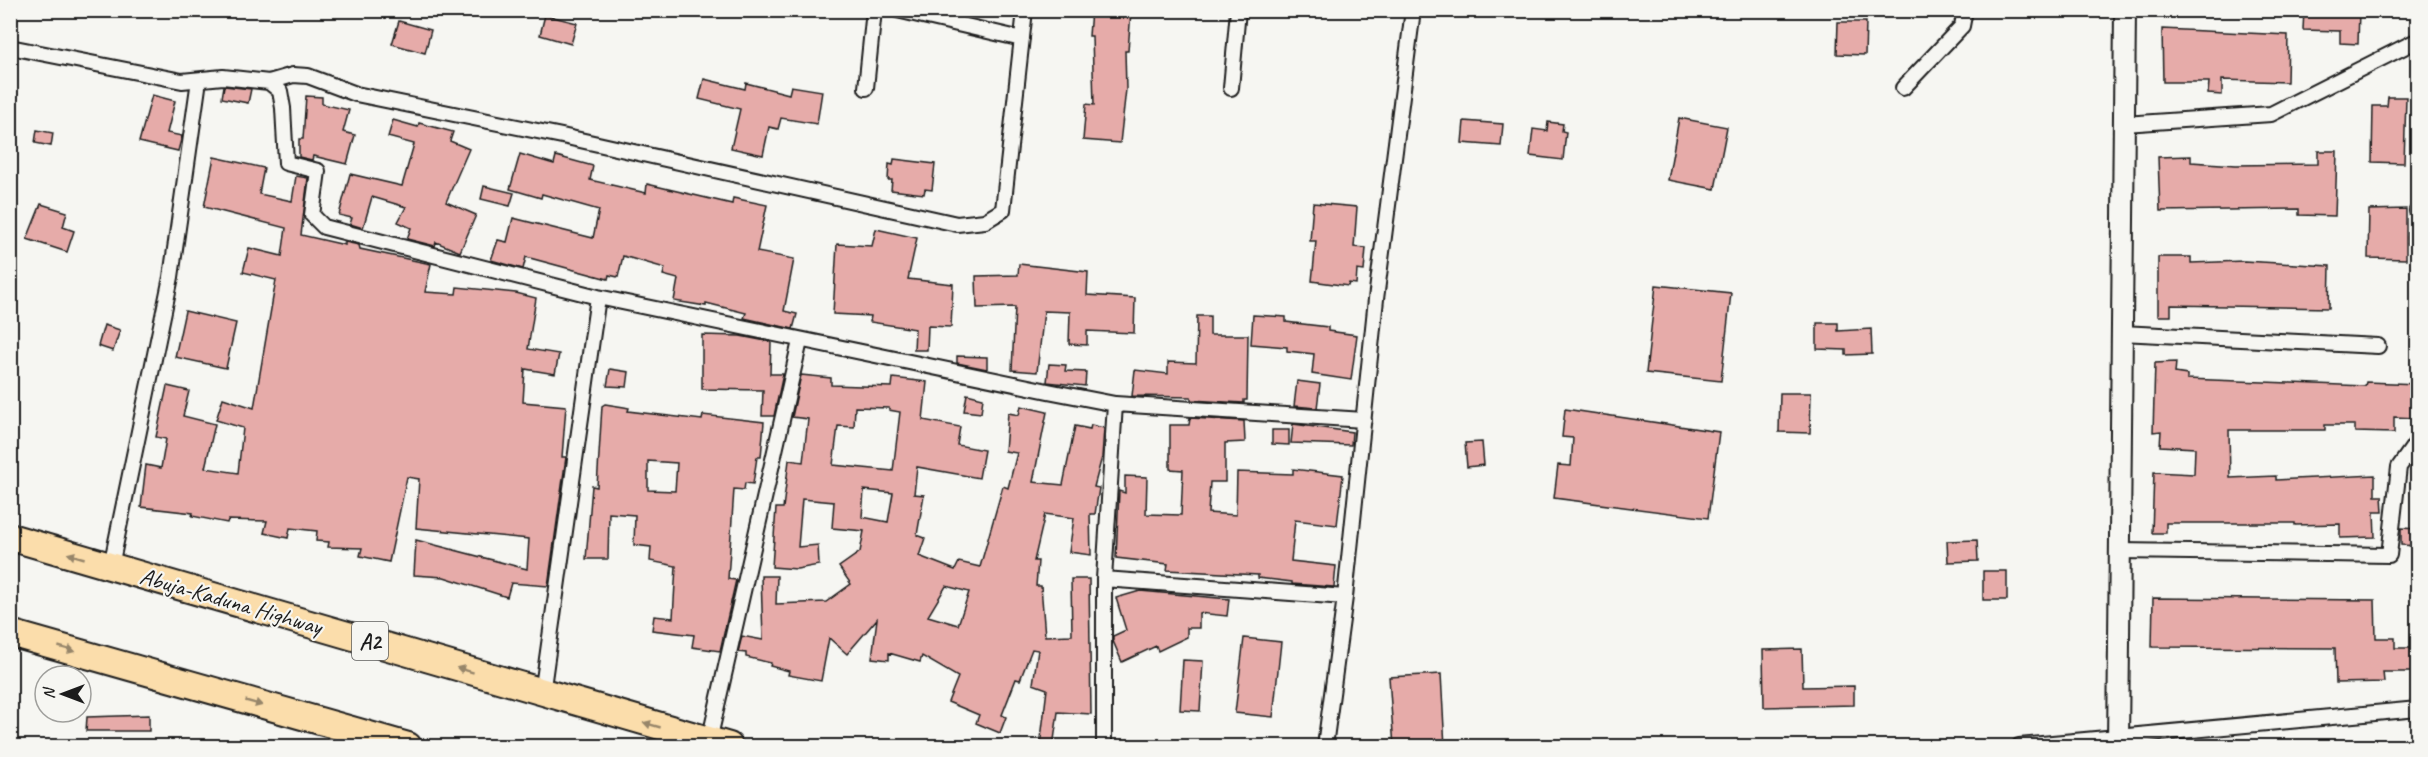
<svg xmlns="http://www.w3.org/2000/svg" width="2428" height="757" viewBox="0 0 2428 757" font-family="Caveat,sans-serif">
  <rect width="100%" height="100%" fill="#f6f6f2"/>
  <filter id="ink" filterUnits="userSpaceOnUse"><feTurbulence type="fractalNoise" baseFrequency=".0167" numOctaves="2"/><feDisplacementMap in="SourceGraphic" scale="12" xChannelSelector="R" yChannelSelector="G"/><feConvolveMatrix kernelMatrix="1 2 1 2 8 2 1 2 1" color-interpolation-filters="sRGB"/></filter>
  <g filter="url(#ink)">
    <path fill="#e6aba9" stroke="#1c1c1c" stroke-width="1.5" fill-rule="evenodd" d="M1091,10L1131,11L1128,51H1125L1126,89L1120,143L1083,140L1086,104L1094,105L1092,36H1089Z
      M2304,10H2359L2358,44L2340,43V31L2303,30Z
      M545,15L577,23L571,44L540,35Z
      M399,21L431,30L425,53L392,44Z
      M1838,22H1866L1865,55L1837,54Z
      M2162,29L2288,35L2287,82L2222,80V95L2208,94L2209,82H2163Z
      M704,79L745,89L746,83L789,94L791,86L822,91L817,124L781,118L778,129L769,127L763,155L731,148L740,109L699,99Z
      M224,86L251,89L248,103L222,98Z
      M152,95L175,101L167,133L182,136L178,151L139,142Z
      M306,96L322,97V104L349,110L343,132L355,135L347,164L313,156L312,160L299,157V139H303Z
      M2388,97H2406L2404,163L2372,162L2373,106H2387Z
      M1679,118L1727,127L1715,189L1668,180Z
      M393,120L418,127L419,123L453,132L450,141L469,149L446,202L476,215L460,252L436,242L435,246L407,239L411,228L398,222L406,207L372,197L363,228L350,224L352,218L339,215L350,174L402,186L414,144L388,137Z
      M1464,121L1503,124L1501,146L1462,143Z
      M1548,122L1563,124L1562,131L1566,132L1563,160L1530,156L1533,129L1547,131Z
      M37,130L53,133L51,146L35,143Z
      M2318,151H2337L2335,216L2299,215V209L2160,211L2158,157L2191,156V162L2236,165L2318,164Z
      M520,154L554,164L556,156L593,166L590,180L646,193L647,184L732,204L733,198L767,205L757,252L794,259L784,311L797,314L793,329L744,318L746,313L706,303V306L674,301L678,279L663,275L665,268L623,256L618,277L609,275L608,279L526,257L523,269L491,260L498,240L507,242L513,218L593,238L599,210L542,194L541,198L510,189Z
      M214,157L264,168L259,194L292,201L296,176L308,178L301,235L345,245V242L359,245L360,249L431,264L425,292L456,294L457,287L516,293L536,298L528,349L559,354L555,374L525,369L523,402L566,406L562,457H566L548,586L511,583L507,597L444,577L414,575L416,540L527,569L529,539L416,528L419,479L407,477L389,562L360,556L362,548L328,547L329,542L316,541L317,531L290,528L288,538L264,533L267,521L228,520L227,523L192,516L193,513L141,507L146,465L161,468L166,439L156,437L167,386L189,391L183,416L215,424L205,468L238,473L243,428L216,420L223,398L254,408L276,280L243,272L249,248L282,256L286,228L204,207Z
      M894,159L935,164L932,190L925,189L924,194L891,190L892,180H888L889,164L893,165Z
      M484,186L514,193L510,206L481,199Z
      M1313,203L1357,207L1354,247L1366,248L1364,271L1357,270L1356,284L1349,283L1348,286L1312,281L1316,241H1310Z
      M41,204L67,212L63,227L74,231L67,252L27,239Z
      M2406,209V259L2368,258L2369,210Z
      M876,229L917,238L908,279L953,284L951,327L928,326L927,350H914L915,329L870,322L871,316L833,314L837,244L872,246Z
      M2158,257H2191V263L2244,261L2330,266L2329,308L2171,305V316H2158Z
      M1019,264L1088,272L1087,295L1135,298L1134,333L1087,331V345L1069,344L1070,312L1044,311L1037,372L1012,370L1015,307L977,308L976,276L1018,275Z
      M1656,285L1731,293L1721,381L1646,373Z
      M185,311L236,323L226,368L175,357Z
      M1253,315L1286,317V322L1328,327V331L1357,335L1351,380L1312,374L1314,354L1287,351V347L1251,344Z
      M1197,316H1210V335H1248L1247,400H1244V403L1191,400V397L1132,396L1135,370L1168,374V362L1196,363Z
      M1817,323H1838V331L1871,329L1872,354L1846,355V350L1817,349Z
      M104,325L120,330L113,351L98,346Z
      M702,335L740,336L771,342L770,374H783L774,416H762L763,390L702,389Z
      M957,356L987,357V369L957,363Z
      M2176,362L2175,373L2187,375V379L2365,386L2366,382L2418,384V418L2394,417V433L2355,432V425H2325V430H2229L2230,478L2276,476V480L2375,475V496H2382L2383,512H2374L2375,537L2340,538V524L2295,525V523H2166V533H2152L2154,472L2194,474L2195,448L2160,446L2161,431L2153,432L2155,363Z
      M1049,364L1066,365L1065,371L1086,372L1085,386L1047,382Z
      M610,369L629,372L627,387L607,386Z
      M801,375L831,378V385L892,387L893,378L927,382L923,420L960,427L957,445L984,450L979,478L917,467L914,494L924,495L917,535L925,538L919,556L955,570L959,562L980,567L1003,486L1008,488L1017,453L1005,451L1008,413L1019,415L1021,406L1047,412L1033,482L1063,485L1075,426L1090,429L1091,425L1104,428L1102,457L1094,487L1099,488L1095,514H1090L1091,555L1069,552L1074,518L1045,514L1034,561H1038L1036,586H1041L1045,636L1072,635L1071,579H1089L1091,714L1058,712L1053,747H1040L1047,689L1033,684L1038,650L1032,649L1020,680L1016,679L1002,715L1006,717L1000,733L976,723L979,715L948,702L958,677L922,656L920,662L889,653V660L872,658L877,619L847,654L829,638L821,681L788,675L789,671L770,666L771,663L746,657V653L738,652L742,636L763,640L761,576H777L776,604L826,602L851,584L839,567L860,552L864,531L832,528L834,502L802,499L798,547L818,545L819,565L797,569L772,567L776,508H783L789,460L803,462L808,419L792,417ZM855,407L889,408V410L900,412L893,471L833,465L838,426L854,427ZM864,490L893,493L888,522L862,517ZM946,586L969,592L958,625L928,616Z
      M1297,381L1320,384L1317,408L1294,406Z
      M1780,393H1811L1810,433L1779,432Z
      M967,394L983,398L981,413L964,411Z
      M605,404L624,407L629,408L628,411L702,420L703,415L764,422L761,457H757L753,484L745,483L744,490L734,489L728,579L736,580L720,651L692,647L694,635L652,630L654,616L673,618L676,566L650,561L651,547L634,545L635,515L609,513L608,559H586L592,486L597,487L602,406ZM648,461L677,463L675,491L648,490Z
      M1565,409L1719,432L1708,518L1554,498L1558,465L1571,466L1573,438L1562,437Z
      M1190,418L1244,421L1245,442L1225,443V482H1210L1208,513L1236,515L1237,472L1293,474V469L1343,475L1337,525L1295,520L1291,561L1336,566L1334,587L1292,584V582L1258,578V575L1167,570L1168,564L1116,558L1119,491L1125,493V476L1147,477L1146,514L1181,515L1183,470L1170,469V425H1189Z
      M1293,424L1352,432L1351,445L1291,443Z
      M1272,430H1289V445L1272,444Z
      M1482,442L1484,465L1467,467L1465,443Z
      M2401,528L2418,529V546L2401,545Z
      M1977,540L1978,561L1948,562L1947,541Z
      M1983,571H2007V600H1983Z
      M1140,591L1229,599L1227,616L1199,613V628H1187V637L1158,651L1156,646L1122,662L1113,641V636L1126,630L1116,598Z
      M2153,598L2375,600L2376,638H2395V648H2418V672H2383L2384,682L2336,683L2335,648L2152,647Z
      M1244,638L1281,642L1273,717L1235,713Z
      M1802,649L1803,687L1854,686V705L1764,707L1763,650Z
      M1183,660L1203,661L1200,711L1180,710Z
      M1441,674L1445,747H1394L1389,677Z
      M149,715V731H86L87,717Z"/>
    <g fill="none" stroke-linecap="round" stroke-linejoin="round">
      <defs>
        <path id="street" d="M897,10L1022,39
          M10,47L182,81L223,77L269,82L293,75L308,76L356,94L562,136L957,224L985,221L1003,210L1025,10
          M269,82L280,91L283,108L286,163L318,171L312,215L324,227L598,297L1048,391L1115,404L1364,420
          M866,88L874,10
          M1231,88L1238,10
          M1903,88L1962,26L1965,10
          M2124,124L2271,114L2418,40
          M2417,211H2418
          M2121,333L2378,346
          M2119,551L2389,555L2399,467L2418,440
          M111,566L171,277L199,80
          M1104,579L1345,597
          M542,694L598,297
          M709,741L800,341
          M1104,746V579L1115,404
          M1325,746L1345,597L1376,299L1413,10
          M2019,746L2418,709"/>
        <path id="secondary" d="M2118,746L2125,10"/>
        <path id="highway" d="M10,537L729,746
          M10,633L408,746"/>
      </defs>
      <use href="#street" stroke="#1c1c1c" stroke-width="18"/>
      <use href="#secondary" stroke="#1c1c1c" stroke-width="24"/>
      <use href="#highway" stroke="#1c1c1c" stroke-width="30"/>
      <use href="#street" stroke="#f6f6f2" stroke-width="14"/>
      <use href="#secondary" stroke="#f6f6f2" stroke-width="20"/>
      <use href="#highway" stroke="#fbddab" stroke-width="26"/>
    </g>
    <defs><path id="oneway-solid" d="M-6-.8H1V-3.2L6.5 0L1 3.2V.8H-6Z" transform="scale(1.5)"/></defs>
    <g fill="#97866b">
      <use href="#oneway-solid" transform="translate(76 556) rotate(-164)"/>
      <use href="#oneway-solid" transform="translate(67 649) rotate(16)"/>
      <use href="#oneway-solid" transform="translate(465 670) rotate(-163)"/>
      <use href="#oneway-solid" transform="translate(254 703) rotate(16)"/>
      <use href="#oneway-solid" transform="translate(652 725) rotate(-164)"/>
    </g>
  </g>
  <g text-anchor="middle" stroke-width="4.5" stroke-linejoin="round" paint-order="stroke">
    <rect fill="#f6f6f2" stroke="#5d5d5c" stroke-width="1.5" x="352" y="622" width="36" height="38" rx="4.5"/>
    <g font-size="22" font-weight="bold" fill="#1c1c1c">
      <text x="370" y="649">A2</text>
    </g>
    <g font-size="24" fill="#1c1c1c" stroke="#f6f6f2">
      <text transform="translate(231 601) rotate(16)" y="8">Abuja-Kaduna Highway</text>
    </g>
  </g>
  <rect width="2428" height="757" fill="none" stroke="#f6f6f2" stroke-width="36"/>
  <rect x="18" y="18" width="2392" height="721" fill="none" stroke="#1c1c1c" stroke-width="2" filter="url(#ink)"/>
  <g transform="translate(63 694) rotate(270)"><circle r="28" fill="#f6f6f2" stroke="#9f9f9c" stroke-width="1.5"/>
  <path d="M0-4.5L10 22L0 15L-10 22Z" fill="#1c1c1c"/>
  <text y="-9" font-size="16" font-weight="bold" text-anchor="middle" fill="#1c1c1c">N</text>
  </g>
</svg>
